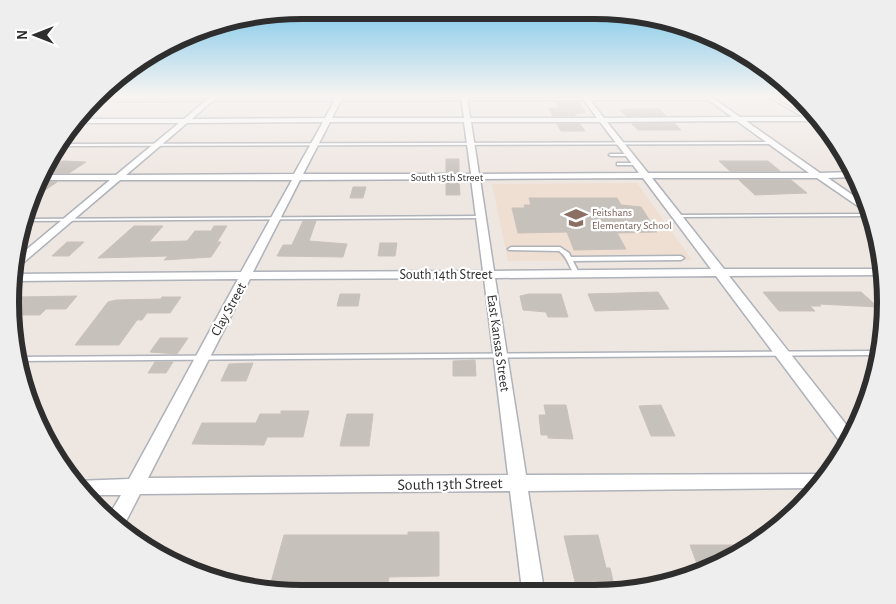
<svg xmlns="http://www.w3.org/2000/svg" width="896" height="604" viewBox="0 0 896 604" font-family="'Alegreya Sans',sans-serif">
  <rect width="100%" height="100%" fill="#eee6e1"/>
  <path fill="#eedfd2" d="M637,183L692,260L508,261L492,184Z"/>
  <path fill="#c7c1bc" stroke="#cac1ba" d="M555,102H578L586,112L574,114L576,116H553L548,108H559Z
    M633,109H659L666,116H626L620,110Z
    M674,123L681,130H638L632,124Z
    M557,124H580L585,131H561Z
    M446,159H459V172H446Z
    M719,161H768L780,171H730Z
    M50,162L65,161L86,162L69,173H43Z
    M739,180H791L807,193L755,195Z
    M446,181H459L460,195H446Z
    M38,182H57L29,201L32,190Z
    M353,187H366L363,198H350Z
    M529,198H617L621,205L641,207L657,232L617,233L626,249L574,250L567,232L518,233L512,208H525L524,205H531Z
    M303,221H316L309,241L347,244L343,257L277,256L283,245H292Z
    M134,226H163L149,242L187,241L195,231H211L214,226H227L217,242H221L211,257L164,260L168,256L98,258Z
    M67,242H84L69,256H52Z
    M380,243H397L395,256H378Z
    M658,292L669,309L595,311L588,294Z
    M763,292H861L878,307L819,304L821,306H810L815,311H779Z
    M340,294H360L358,306H337Z
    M529,294H561L568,317H548L546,312L523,310L520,296Z
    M77,296L66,309H46L40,315H14V301L18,297Z
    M162,297H181L170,313H147L142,320H137L119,345H75L108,302L116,300L161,299Z
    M160,338H188L177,354L150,352Z
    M475,360L476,376H453V361Z
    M155,362H173L166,373H148Z
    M253,363L246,381H221L229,364Z
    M544,405H566L573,439L548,438V435H541L539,415H546Z
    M661,405L675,436H651L639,406Z
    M281,411H309L303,437H267L264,445L192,444L202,423H256L260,414H281Z
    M347,414H373L369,446H340Z
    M408,532H439V576L389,577L387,591H362L363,584L270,586L284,535H408Z
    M598,535L606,568H610L615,589L577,590L564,536Z
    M690,545H749L723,564L700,572Z"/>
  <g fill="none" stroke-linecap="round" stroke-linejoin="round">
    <defs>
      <path id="lane" d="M767,96H770L819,124L821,127Z
        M710,98L711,100L92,101L93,100Z
        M772,142H773V144L60,146L61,144Z
        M610,154H629L631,155L629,156H611L609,155Z
        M617,163H636L638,164L636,165H617Z
        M868,214L869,216L676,217L674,216L676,215Z
        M482,216L484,217V218L24,221L25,219Z
        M511,247H560L569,253L571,257L681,256L684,258L681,260L573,261L579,273L576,275C568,268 569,258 559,251L509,250L508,249Z
        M876,351L875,355L16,361L15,357Z"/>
      <path id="street" d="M211,96H218L192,119L325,118L337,96H343L332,118H464L461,96H467L470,118H597L581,96H587L604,118L732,117L703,96H710L740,117H815L817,121H746L820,173L852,172L855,177L828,178L867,205L868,213L817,178H652L724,269H879L880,275L729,276L852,432L844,444L841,443L716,276L495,278L526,475L824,474L814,488L528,491L544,590H522L510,491L140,494L123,527L108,517L121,495H86L76,481L129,479L238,279L13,281V274L241,272L292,180H120L17,268L13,269L14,260L110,180H38L41,175H116L179,123H74L77,119H184ZM737,121L809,173H648L607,122ZM323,122L294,174L126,175L187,123ZM330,122H464L471,174H303ZM471,122H600L639,173L479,174ZM643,178L711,269L494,271L480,179ZM471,179L483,271L253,272L300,180ZM484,278L508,475L148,478L250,279Z"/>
    </defs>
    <use href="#lane" stroke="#aeb2b9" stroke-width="3"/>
    <use href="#street" stroke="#aeb2b9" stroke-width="3"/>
    <use href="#lane" fill="#fff" fill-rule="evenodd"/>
    <use href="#street" fill="#fff" fill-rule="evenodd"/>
  </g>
  <linearGradient id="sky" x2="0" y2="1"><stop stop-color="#7cc7e9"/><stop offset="0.53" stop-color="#f7f4f2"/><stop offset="1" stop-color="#f7f4f2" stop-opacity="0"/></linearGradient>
  <rect width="896" height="181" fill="url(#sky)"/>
  <defs>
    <symbol id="school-bare" viewBox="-9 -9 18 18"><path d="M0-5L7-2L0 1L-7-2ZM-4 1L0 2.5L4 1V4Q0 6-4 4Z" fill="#8d6e63" stroke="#fff" stroke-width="2.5" paint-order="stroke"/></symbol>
  </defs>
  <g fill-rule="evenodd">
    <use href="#school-bare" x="560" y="202" width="32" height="32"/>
  </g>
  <g text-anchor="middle" stroke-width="4.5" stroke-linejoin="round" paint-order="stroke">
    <g font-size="11" fill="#2e2e2e" stroke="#fff">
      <text x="447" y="181">South 15th Street</text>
    </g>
    <g font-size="11" fill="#785e54" stroke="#fff" text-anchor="start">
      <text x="592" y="216">Feitshans<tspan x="592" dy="13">Elementary School</tspan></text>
    </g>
    <g font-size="14" fill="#2e2e2e" stroke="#fff">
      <text x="446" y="279">South 14th Street</text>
      <text transform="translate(228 309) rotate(-61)" y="5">Clay Street</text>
      <text transform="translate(499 343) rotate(82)" y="5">East Kansas Street</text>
    </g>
    <g font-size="16" fill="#2e2e2e" stroke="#fff">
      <text transform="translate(450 483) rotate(-1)" y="6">South 13th Street</text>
    </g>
  </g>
  <path d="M0 0H896V604H0ZM302 19H594A283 283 0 0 1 877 302V302A283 283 0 0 1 594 585H302A283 283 0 0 1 19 302V302A283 283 0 0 1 302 19Z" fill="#eee" fill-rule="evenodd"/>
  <path fill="none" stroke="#2e2e2e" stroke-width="6" d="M302 19H594A283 283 0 0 1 877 302V302A283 283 0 0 1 594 585H302A283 283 0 0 1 19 302V302A283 283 0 0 1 302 19Z"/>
  <g transform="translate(35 35) rotate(270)" stroke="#ffffff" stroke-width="4" paint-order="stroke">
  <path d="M0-4L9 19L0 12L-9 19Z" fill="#2e2e2e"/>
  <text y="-8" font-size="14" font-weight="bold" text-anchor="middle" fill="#2e2e2e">N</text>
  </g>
</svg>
